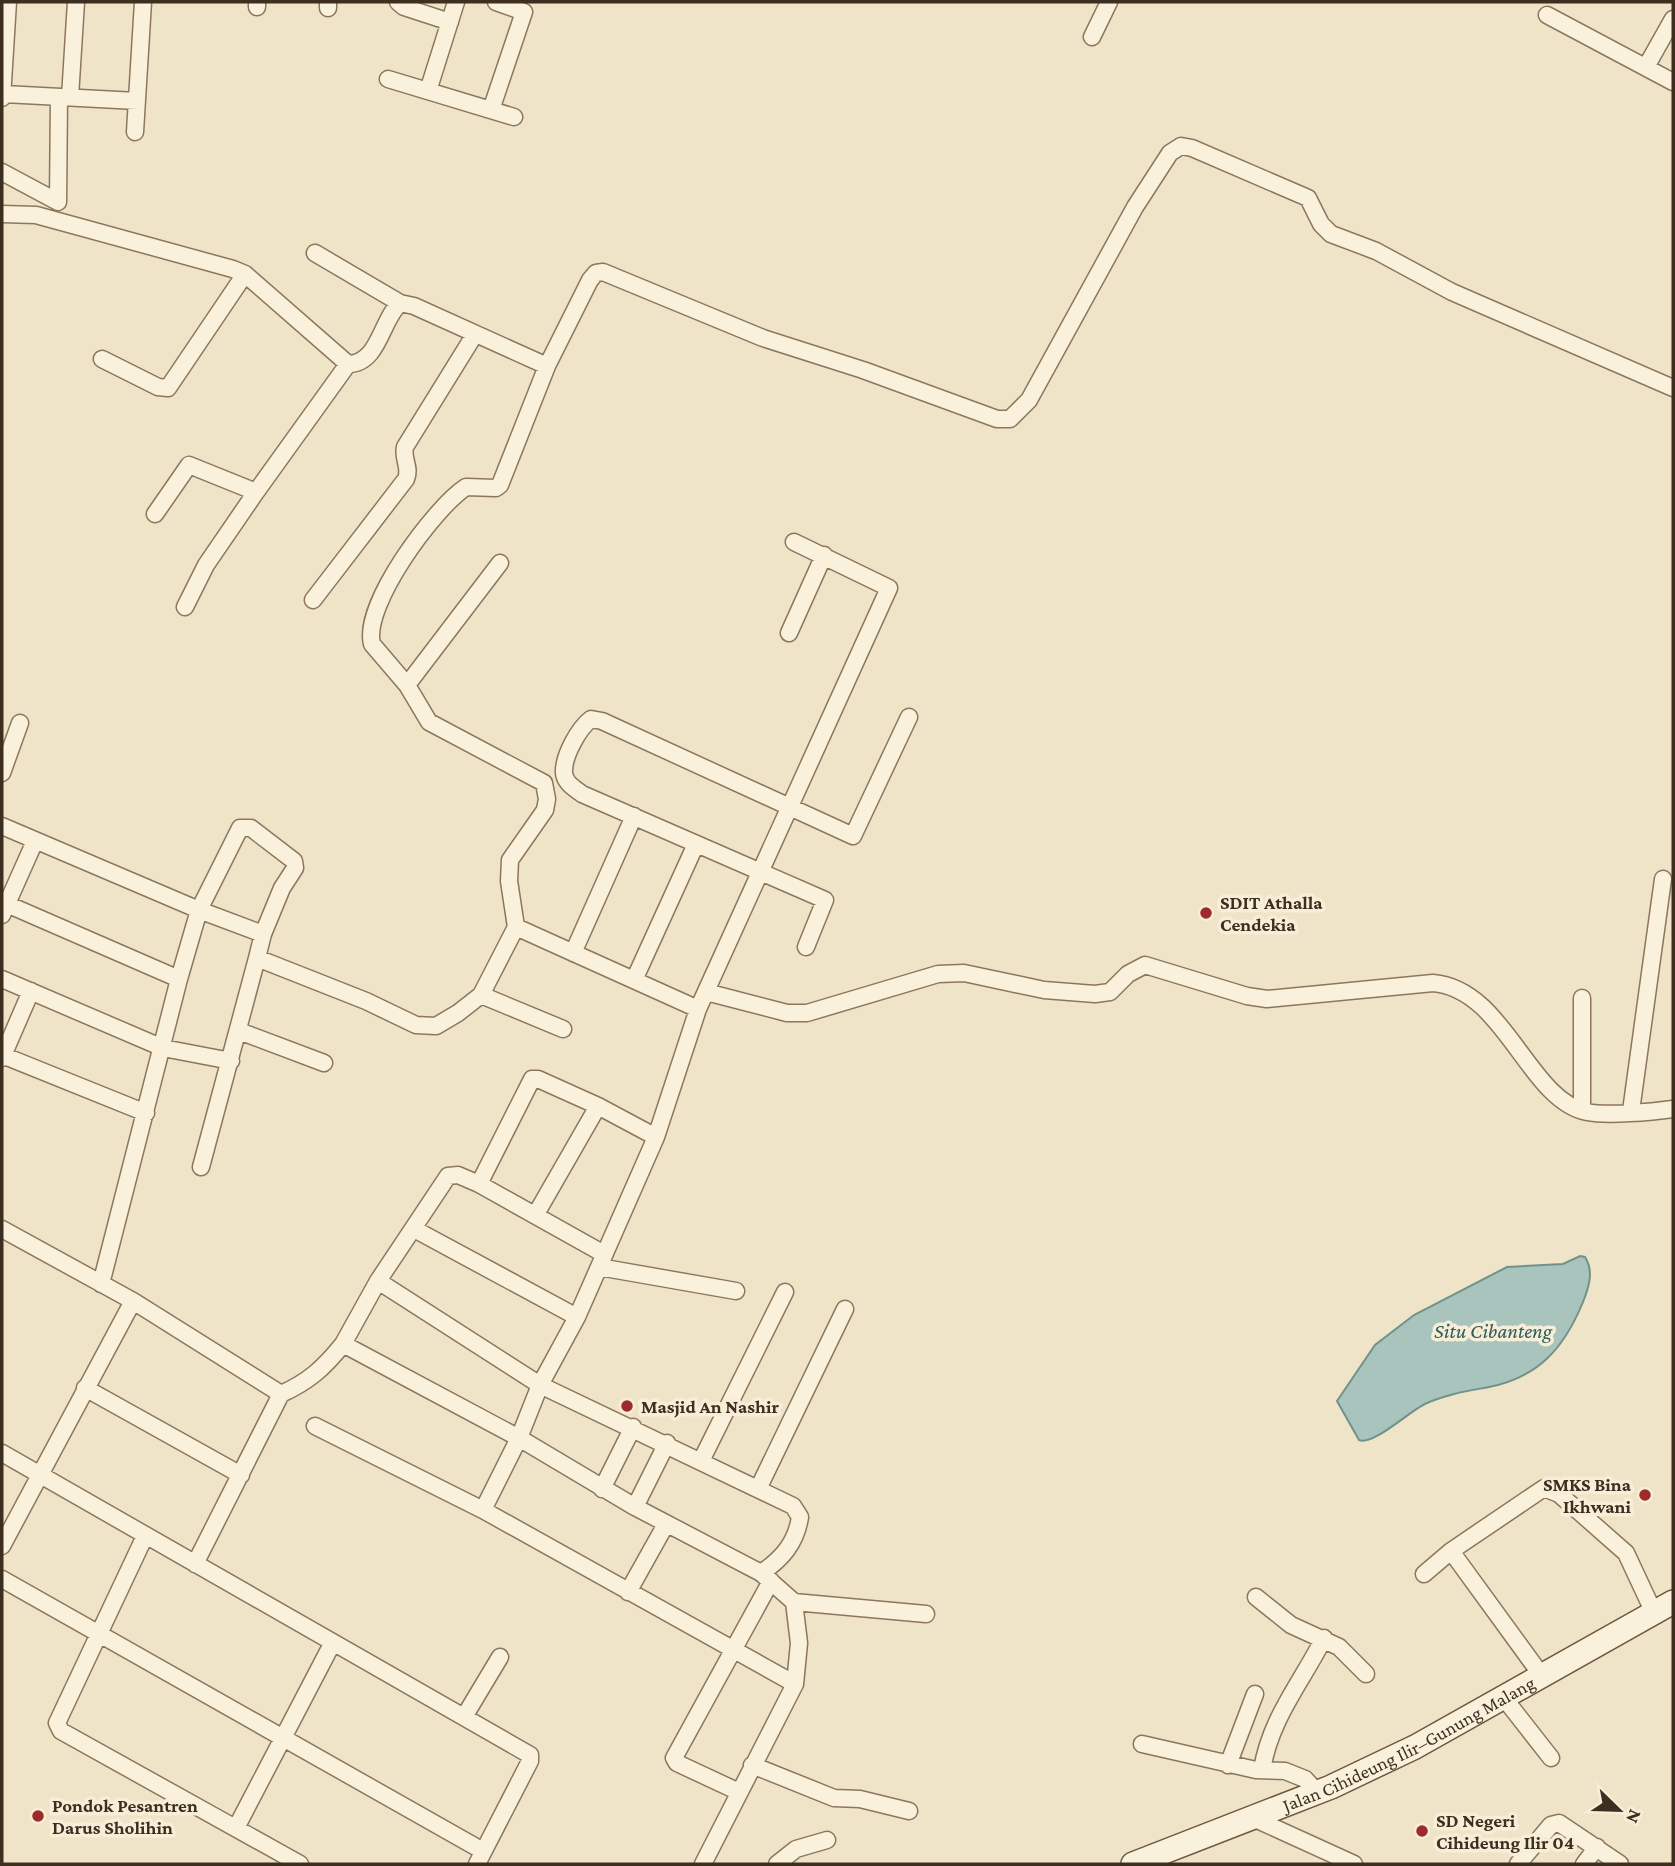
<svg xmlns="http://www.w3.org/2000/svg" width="1675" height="1866" viewBox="0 0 1675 1866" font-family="'Crimson Pro',serif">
  <rect width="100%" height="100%" fill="#f0e4c8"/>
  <path fill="#a9c4bc" stroke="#6f938a" stroke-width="2" d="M1580,1256L1585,1257C1594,1271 1589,1287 1583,1302C1564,1348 1539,1377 1489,1387C1468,1391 1447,1394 1427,1403C1410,1410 1374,1446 1359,1440L1337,1401L1375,1345L1414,1315L1507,1267L1563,1264Z"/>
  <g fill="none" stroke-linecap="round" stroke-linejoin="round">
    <defs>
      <path id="street" d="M398,2L404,7L450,22
        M257,7V2
        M328,8V2
        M1547,15L1673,82
        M1092,37L1109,2
        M1646,67L1673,19
        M388,79L514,117
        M428,91L456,2
        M4,94L137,101
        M70,97L76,2
        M2,98L8,2
        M491,110L524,12L496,2
        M135,132L143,2
        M2,172L58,202L59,97
        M2,214L36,215L233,269L245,274L348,364C379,364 381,320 400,303L414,306L547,366L500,485L496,488L466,487C434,508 362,605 372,644L407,685L429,722L544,783L547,799L545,810L510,860L509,881L516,927L481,995L458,1013L436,1026L416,1025L366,1001L257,958L263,934
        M315,253L400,303
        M102,359L158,387L168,388L245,274
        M547,366L590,280L596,273L603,272L763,338L863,370L997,419H1010L1029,400L1135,207L1170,153L1181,146L1192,148L1308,198L1321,224L1331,234L1376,251L1452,292L1673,388
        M155,514L189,465L256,492L348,364
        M313,600L406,479C411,467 402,459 405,447L475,334
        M185,607L206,565L256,492
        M789,633L824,555
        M407,685L500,563
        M2,773L20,723
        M2,826L199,910L240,828H251L294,861L295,868L282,888L263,934L199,910L179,979
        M2,902L179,979L101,1284
        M2,915L35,841
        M516,927L698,1009
        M806,947L825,900L582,794C574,788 565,783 564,773C563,756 579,728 591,719L602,721L853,836L909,717
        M573,953L634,816
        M635,978L696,844
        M2,979L163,1048L231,1061
        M706,992L787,1013H807L938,974L964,973L1044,990L1095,994L1110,992L1128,974L1145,965L1247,996L1267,999L1433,983C1505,989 1528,1100 1587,1112C1607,1116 1652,1112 1673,1109
        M481,995L563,1029
        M239,1031L324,1063
        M2,1055L146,1113
        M2,1058L31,991
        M1582,1109V998
        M1631,1111L1663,879
        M201,1167L257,958
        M479,1184L604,1254
        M536,1214L598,1106L656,1137
        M2,1229L133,1301L281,1394L195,1564
        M414,1229L577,1317
        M599,1267L736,1291
        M378,1281L540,1385L793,1506L800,1517C796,1543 782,1559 761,1573
        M343,1344L378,1281L448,1176L458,1175L479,1184L532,1079H538L598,1106
        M85,1388L241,1475
        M281,1394C308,1382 324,1368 343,1344L519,1438L635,1507L761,1573L794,1602L799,1643L795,1684L703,1864
        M315,1426L483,1510L795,1684
        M2,1453L530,1755V1761L477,1864
        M701,1461L785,1292
        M602,1489L633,1427
        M758,1489L845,1309
        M635,1507L667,1443
        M483,1510L519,1438L540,1385L577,1317L656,1137L698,1009L889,588L794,542
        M145,1536L57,1723L61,1731L300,1864
        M2,1546L133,1301
        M1424,1574L1451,1551
        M2,1579L483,1851
        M628,1592L666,1524
        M1256,1597L1291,1625L1339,1647L1366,1674
        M794,1602L926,1614
        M1542,1676L1451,1551L1544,1488L1559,1494L1626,1553L1654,1613
        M1504,1698L1551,1758
        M464,1717L500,1657
        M1142,1744L1256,1770L1285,1771L1305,1779L1317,1792
        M752,1765L834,1798L860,1799L909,1811
        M1228,1765L1255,1694
        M1262,1770C1270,1719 1301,1683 1324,1638
        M737,1791L677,1763L674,1758L771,1581
        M1253,1818L1354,1864
        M236,1828L332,1644
        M777,1864L796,1849L827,1840
        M1518,1864L1551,1825L1559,1823L1620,1864
        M1584,1864L1597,1847"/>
      <g id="secondary">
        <path id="s1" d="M1133,1864L1331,1787L1415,1747L1673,1602"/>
      </g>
    </defs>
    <use href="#street" stroke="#8d765c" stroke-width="19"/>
    <use href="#secondary" stroke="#6f573f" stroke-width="26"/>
    <use href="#street" stroke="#faf1dc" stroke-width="16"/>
    <use href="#secondary" stroke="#faf1dc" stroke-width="23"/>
  </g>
  <g fill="#9e2a2b" stroke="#f7eed8" stroke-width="2.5">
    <circle cx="1206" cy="913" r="7"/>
    <circle cx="627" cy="1406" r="7"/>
    <circle cx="1645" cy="1495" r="7"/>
    <circle cx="38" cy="1816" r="7"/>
    <circle cx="1422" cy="1831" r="7"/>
  </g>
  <g text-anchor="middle" stroke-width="7" stroke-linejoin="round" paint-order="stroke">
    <g font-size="19" font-weight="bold" fill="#3d2e20" stroke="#f7eed8" text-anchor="start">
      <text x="1220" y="909">SDIT Athalla<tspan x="1220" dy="22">Cendekia</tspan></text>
      <text x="641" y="1413">Masjid An Nashir</text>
      <text x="1631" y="1491" text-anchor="end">SMKS Bina<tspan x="1631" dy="22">Ikhwani</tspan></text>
      <text x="52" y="1812">Pondok Pesantren<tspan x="52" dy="22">Darus Sholihin</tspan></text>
      <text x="1436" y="1827">SD Negeri<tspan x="1436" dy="22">Cihideung Ilir 04</tspan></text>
    </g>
    <g font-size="19" fill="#3d2e20" stroke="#f7eed8">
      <text dy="7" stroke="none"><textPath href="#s1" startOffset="301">Jalan Cihideung Ilir–Gunung Malang</textPath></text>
    </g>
    <g font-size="21" font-style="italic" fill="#2f5d5a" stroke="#f7eed8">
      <text x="1493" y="1338">Situ Cibanteng</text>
    </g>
  </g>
  <rect width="1675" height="1866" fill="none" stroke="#3d2e20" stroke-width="7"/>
  <g transform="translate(1619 1810) rotate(113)" stroke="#f7eed8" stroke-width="5" paint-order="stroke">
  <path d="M0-5L12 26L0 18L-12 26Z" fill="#3d2e20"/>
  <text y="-10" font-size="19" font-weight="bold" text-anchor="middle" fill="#3d2e20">N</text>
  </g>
</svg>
